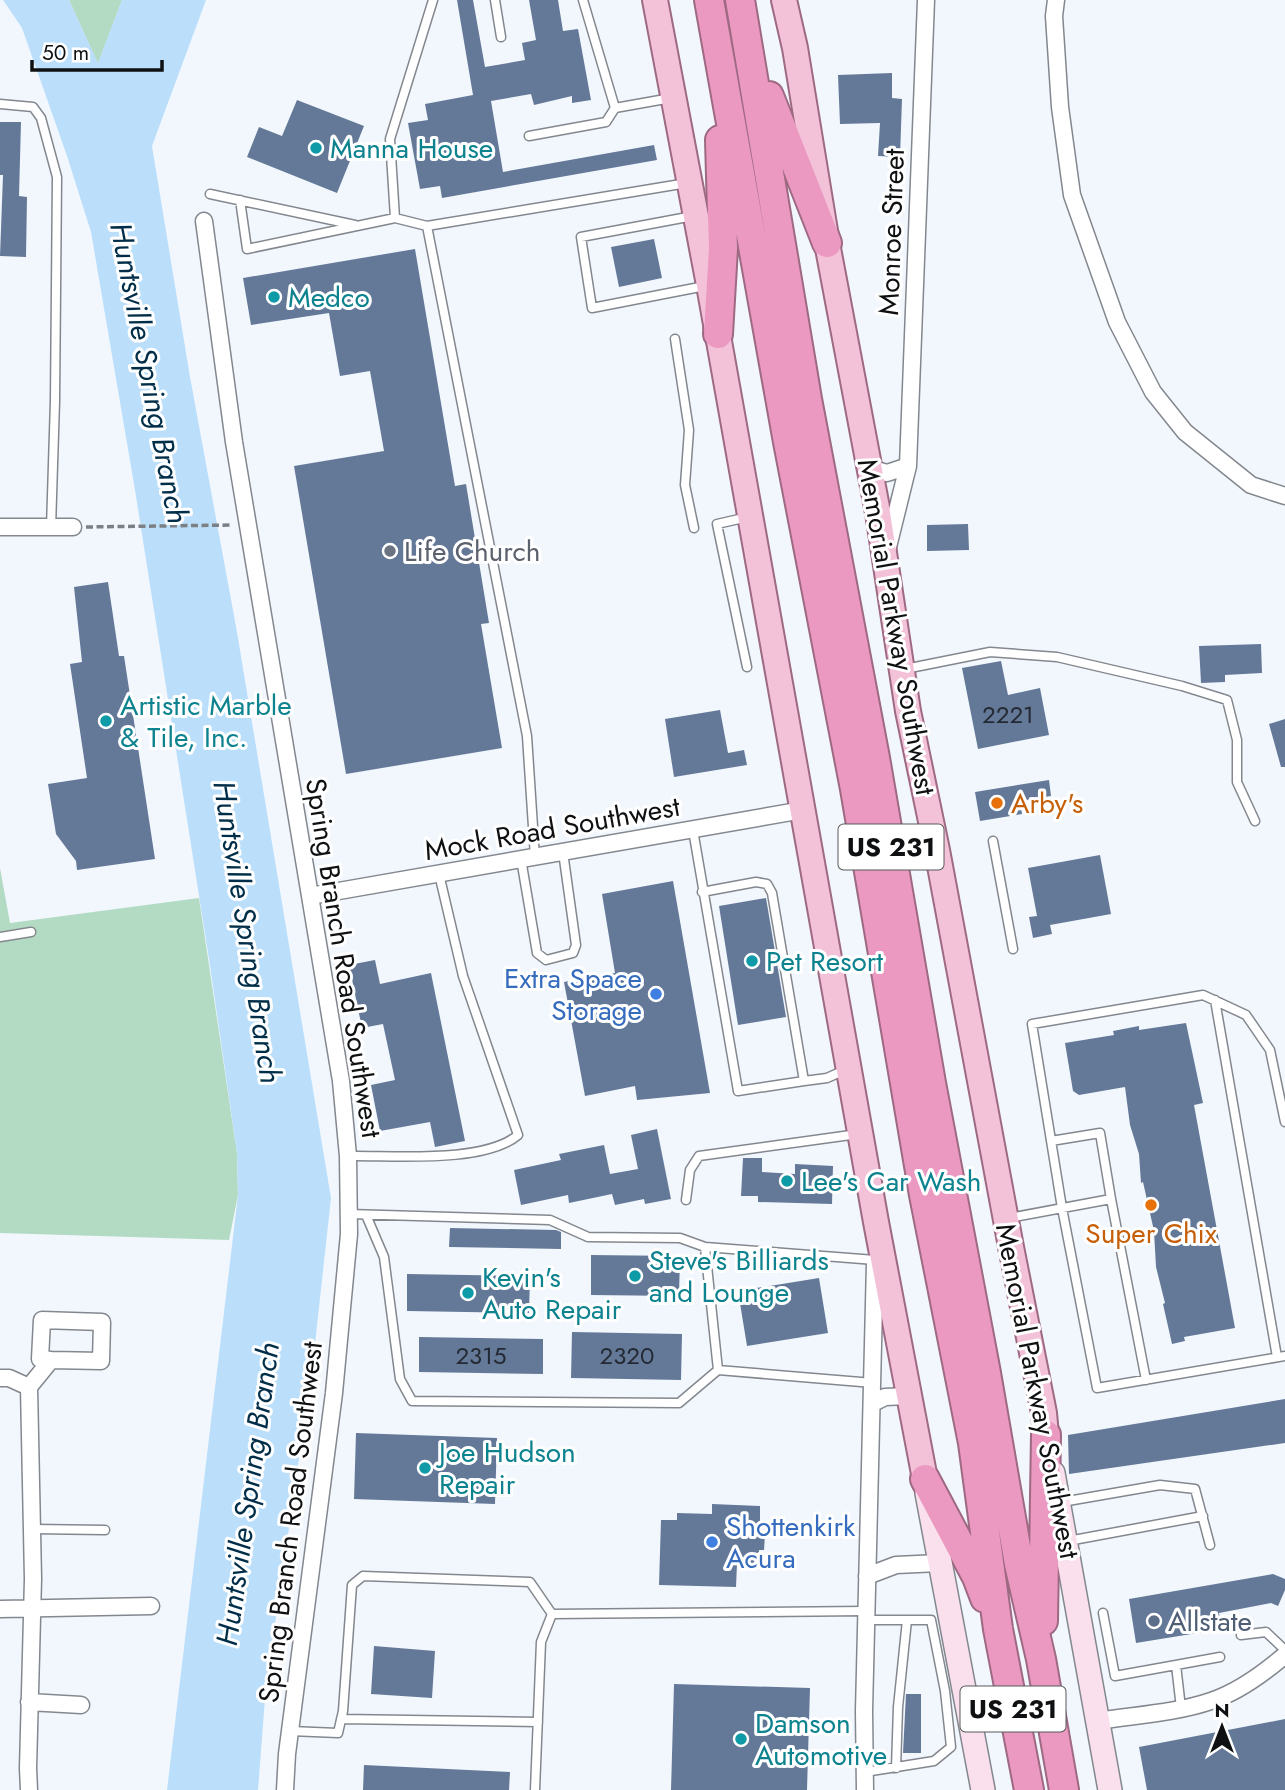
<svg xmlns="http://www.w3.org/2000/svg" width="1285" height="1790" viewBox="0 0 1285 1790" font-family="Jost,sans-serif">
  <rect width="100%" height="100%" fill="#f2f7fe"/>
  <path fill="#b3dbc4" d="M69,0H122L98,64Z
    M0,868L10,923L199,898L237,1153L238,1195L229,1240L0,1233Z"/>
  <path fill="#bbdffb" d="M3,0H69L98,63L122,0H206L152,146L190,377L237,632L331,1198L313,1362L266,1686L258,1790H167L238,1195L237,1153L209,959L135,490L91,232L67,156L22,28Z"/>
  <path fill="#647998" d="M457,0H473L485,67L525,60L522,43L536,40L529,0H558L563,31L578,29L591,100L572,103V96L534,105L531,94L491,101L503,172L654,145L657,160L442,198L440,186L420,189L408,123L428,120L425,104L473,95Z
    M892,73V98L902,99L900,157L878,156L880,123L840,124L838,75Z
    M297,100L364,126L337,193L247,157L259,127L282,136Z
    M0,122H21L19,196L27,197L26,257L0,256L3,175H0Z
    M654,239L662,278L619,287L611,247Z
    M415,249L455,486L466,484L489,623L481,624L502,748L346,774L294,466L384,451L370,371L340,376L329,313L251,325L243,278Z
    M968,524L969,550L927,551V525Z
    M108,582L119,656H124L155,859L77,870L76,861L56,834L48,784L87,778L70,664L82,662L74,587Z
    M1261,644L1262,673L1225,675V682L1201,683L1199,646Z
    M1001,661L1008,695L1040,688L1049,735L978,749L962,668Z
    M720,710L728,753L744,750L747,765L674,777L665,719Z
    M1285,719V767H1281L1269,724Z
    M1049,780L1051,796L1020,801L1022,814L980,821L975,792Z
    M1100,855L1111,914L1050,925L1052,934L1033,938L1029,917L1037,916L1028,868Z
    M673,881L710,1093L637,1100L635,1086L585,1096L564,982L615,973L602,894Z
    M766,898L786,1017L738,1025L719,906Z
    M375,960L380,984L431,973L465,1141L435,1147L430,1122L380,1131L371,1085L395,1080L383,1024L362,1028L349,965Z
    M1186,1023L1203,1103L1194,1105L1235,1328L1184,1337L1185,1341L1172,1344L1163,1304L1165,1303L1156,1267L1154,1231L1143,1182L1141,1183L1139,1154L1130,1125L1125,1087L1079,1095L1073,1091L1065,1043L1114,1035L1113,1031L1139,1026V1030Z
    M657,1129L671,1199L645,1204L644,1199L615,1205L612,1194L569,1203L568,1195L521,1205L514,1170L561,1160L559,1154L604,1145L610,1174L638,1169L631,1135Z
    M743,1158H762V1172L795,1174V1164L833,1166L832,1204L758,1202V1196H741Z
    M450,1228L556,1230L561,1232V1249L449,1247Z
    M591,1255L680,1256L679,1296L591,1295Z
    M407,1274L530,1276L529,1313L407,1311Z
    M819,1278L828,1333L747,1346L738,1291Z
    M572,1332L682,1334L681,1380L571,1378Z
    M419,1337L543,1339V1374L419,1372Z
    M1285,1399V1443L1069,1474L1068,1435Z
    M356,1433L497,1438L495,1504L354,1499Z
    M712,1504L760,1506V1534H765L764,1550H759V1565L737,1564L736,1587L659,1585L661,1520H677V1513L712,1514Z
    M1273,1574L1285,1579V1590L1278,1606L1271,1603L1219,1613L1222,1629L1136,1643L1129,1599Z
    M374,1646L435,1651L432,1698L371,1694Z
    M674,1684L810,1688L807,1790H671Z
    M906,1694H921V1753H903Z
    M1285,1719V1790H1147L1139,1747Z
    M364,1765L510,1772L509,1790H363Z"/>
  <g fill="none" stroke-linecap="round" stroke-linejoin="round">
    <defs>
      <path id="lane" d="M495,0L501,37
        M583,0L615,108
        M0,104L33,107L41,118L57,177L55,401L51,528
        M529,136L606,122L615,108L671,98
        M210,194L355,225
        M240,200L247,249L395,218L427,226
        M693,216L581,237L592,308L705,286
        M395,218L390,139L433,0
        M675,339L689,430L685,485L694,528
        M747,667L717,524L748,517
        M905,669L990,652L1057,657L1182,686L1227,700L1237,740V782L1255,821
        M693,830L738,1091L804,1081
        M993,841L1013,949
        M535,857L527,736L427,226L687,183
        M521,859L537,953L546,960L573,953L576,945L563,852
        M702,892L756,882L767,884L772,893L804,1081L827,1078L847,1069
        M0,937L31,932
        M1215,1000L1277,1357
        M1285,1122L1270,1050L1246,1015L1203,995L1032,1024L1062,1208L1097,1388L1285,1356
        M1051,1141L1100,1133L1111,1199
        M348,1156C392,1155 484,1164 518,1135L463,976L439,874
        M686,1200L690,1170L699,1156L858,1134
        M349,1214L550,1220L588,1237L680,1238L705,1247L875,1260
        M366,1215L384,1257L400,1379L412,1401L679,1403L718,1370
        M1009,1218L1111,1199L1146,1380
        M705,1247L718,1370L873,1383
        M1062,1502L1160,1485L1195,1489L1210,1545
        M32,1529L105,1530
        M1068,1541L1203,1516
        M1103,1613L1115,1676L1176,1665L1181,1708
        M1241,1635L1266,1632L1285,1650
        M1176,1665L1220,1657
        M341,1719L538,1722
        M290,1731L338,1733L343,1711L352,1585L363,1576L530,1582L552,1614
        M896,1768L898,1707L907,1620
        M865,1772L934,1761L951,1747L945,1691L931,1620H866
        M535,1790L541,1642L552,1614L866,1611"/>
      <path id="street" d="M1056,0L1054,16L1060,107L1072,195L1117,322L1153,392L1185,432L1251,485L1285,496
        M204,221L234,442L341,1081L348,1156L349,1234L334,1393L287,1754L285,1790
        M869,468L887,473L908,466
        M0,527H73
        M888,547L908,466L926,0
        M310,896L803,810
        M0,1378H9L29,1387
        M29,1387L51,1360L101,1361L102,1322L42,1320L40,1359L51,1360
        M873,1403L885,1397L908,1396
        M867,1576L896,1565L939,1563
        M0,1609L151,1606
        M29,1702L81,1705
        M1098,1721C1136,1715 1176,1713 1211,1701C1238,1692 1264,1673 1285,1655
        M29,1790L28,1768L33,1579L29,1387
        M865,1790L864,1711L875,1263"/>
      <path id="secondary" d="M1053,1473L1110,1790
        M927,1493L983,1790"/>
      <path id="primary" d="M655,0L709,285L876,1222L925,1479
        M784,0L795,48L827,243L878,513L908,711L937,850L1011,1247L1044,1413L1046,1435"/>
      <path id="highway" d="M709,0L788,442L855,789L924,1195L973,1443L998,1629L1029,1790
        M740,0L807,399L875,758L931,1083L986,1373L1019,1564L1041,1659L1064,1790
        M769,96L827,243
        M718,334L723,248L720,140
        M925,1479L977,1577L985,1598
        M1043,1621L1046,1435"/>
    </defs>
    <use href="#lane" stroke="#83878e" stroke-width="11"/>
    <use href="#street" stroke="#83878e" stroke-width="19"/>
    <use href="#secondary" stroke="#83878e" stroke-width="26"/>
    <use href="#primary" stroke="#9e6983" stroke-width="28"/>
    <use href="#highway" stroke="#9e6983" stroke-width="32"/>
    <path stroke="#7c8084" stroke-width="3.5" stroke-dasharray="7 3.5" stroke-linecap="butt" d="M86,527L232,525"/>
    <use href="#lane" stroke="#fff" stroke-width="8"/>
    <use href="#street" stroke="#fff" stroke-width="16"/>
    <use href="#secondary" stroke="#f9e0ec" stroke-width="23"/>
    <use href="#primary" stroke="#f3c2d9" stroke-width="24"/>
    <use href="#highway" stroke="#eb99c0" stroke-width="28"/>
  </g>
  <g fill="#0f9aa8" stroke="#fff" stroke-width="2.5">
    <circle cx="316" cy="148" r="7"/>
    <circle cx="274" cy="297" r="7"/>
    <circle cx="106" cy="721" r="7"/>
    <circle cx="752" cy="961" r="7"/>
    <circle cx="787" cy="1181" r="7"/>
    <circle cx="635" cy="1276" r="7"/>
    <circle cx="468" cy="1293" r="7"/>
    <circle cx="425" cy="1468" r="7"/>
    <circle cx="741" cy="1739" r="7"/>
  </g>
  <circle fill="#6b7280" stroke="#fff" stroke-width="2.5" cx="390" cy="551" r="7"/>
  <g fill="#e8710a" stroke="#fff" stroke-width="2.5">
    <circle cx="997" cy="803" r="7"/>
    <circle cx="1151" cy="1205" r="7"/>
  </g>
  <g fill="#3f7fe0" stroke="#fff" stroke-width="2.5">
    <circle cx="656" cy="994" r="7"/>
    <circle cx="712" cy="1542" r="7"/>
  </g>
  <circle fill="#5c6f8a" stroke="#fff" stroke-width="2.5" cx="1154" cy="1621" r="7"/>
  <g text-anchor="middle" stroke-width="6" stroke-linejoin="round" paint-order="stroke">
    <g font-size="24" fill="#242a34">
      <text x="1008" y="723">2221</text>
      <text x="481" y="1364">2315</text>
      <text x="627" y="1364">2320</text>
    </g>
    <g fill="#fff" stroke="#565859" stroke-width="2">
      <rect x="838.5" y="824.5" width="105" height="45" rx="5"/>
      <rect x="960.5" y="1686.5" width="105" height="45" rx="5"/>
    </g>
    <g font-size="26" font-weight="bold" fill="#0e1012">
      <text x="891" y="856">US 231</text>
      <text x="1013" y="1718">US 231</text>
    </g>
    <g font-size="28" fill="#0d838f" stroke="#fff" text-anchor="start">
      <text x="330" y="158">Manna House</text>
      <text x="288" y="307">Medco</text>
      <text x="120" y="715">Artistic Marble<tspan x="120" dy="32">&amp; Tile, Inc.</tspan></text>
      <text x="766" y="971">Pet Resort</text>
      <text x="801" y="1191">Lee's Car Wash</text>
      <text x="649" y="1270">Steve's Billiards<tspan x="649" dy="32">and Lounge</tspan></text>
      <text x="482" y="1287">Kevin's<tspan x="482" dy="32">Auto Repair</tspan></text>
      <text x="439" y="1462">Joe Hudson<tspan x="439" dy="32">Repair</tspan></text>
      <text x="755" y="1733">Damson<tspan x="755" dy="32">Automotive</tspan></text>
    </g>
    <g font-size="28" fill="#0e1012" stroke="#fff">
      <text transform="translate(891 232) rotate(-88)" y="10">Monroe Street</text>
      <text transform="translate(897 627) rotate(80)" y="10">Memorial Parkway Southwest</text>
      <text transform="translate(552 828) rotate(-10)" y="10">Mock Road Southwest</text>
      <text transform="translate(344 958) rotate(81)" y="10">Spring Branch Road Southwest</text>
      <text transform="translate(1038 1391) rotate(79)" y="10">Memorial Parkway Southwest</text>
      <text transform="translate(290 1522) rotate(-83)" y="10">Spring Branch Road Southwest</text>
    </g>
    <g font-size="28" fill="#5b616d" stroke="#fff" text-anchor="start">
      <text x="404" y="561">Life Church</text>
    </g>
    <g font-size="28" fill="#c56008" stroke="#fff" text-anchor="start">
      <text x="1011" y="813">Arby's</text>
      <text x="1151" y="1243" text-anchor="middle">Super Chix</text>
    </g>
    <g font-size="28" fill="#366cbe" stroke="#fff" text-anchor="end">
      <text x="642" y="988">Extra Space<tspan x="642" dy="32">Storage</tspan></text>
      <text x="726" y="1536" text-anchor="start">Shottenkirk<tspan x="726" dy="32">Acura</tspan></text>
    </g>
    <g font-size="28" fill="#4e5e75" stroke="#fff" text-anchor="start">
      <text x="1168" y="1631">Allstate</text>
    </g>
    <g font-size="30" font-style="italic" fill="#002e49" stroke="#fff">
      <text transform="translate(149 373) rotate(79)" y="10">Huntsville Spring Branch</text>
      <text transform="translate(247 932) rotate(81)" y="10">Huntsville Spring Branch</text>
      <text transform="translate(248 1494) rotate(-82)" y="10">Huntsville Spring Branch</text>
    </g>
  </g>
  <g transform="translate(1222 1727)" stroke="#ffffff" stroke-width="5" paint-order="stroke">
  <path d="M0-5L12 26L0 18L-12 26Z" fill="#0e1012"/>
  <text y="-10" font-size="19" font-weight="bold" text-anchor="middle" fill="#0e1012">N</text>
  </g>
  <path d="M32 60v10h130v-10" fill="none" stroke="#0e1012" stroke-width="3.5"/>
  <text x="42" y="60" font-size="21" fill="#0e1012" stroke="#ffffff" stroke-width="5" paint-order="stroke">50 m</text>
</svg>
